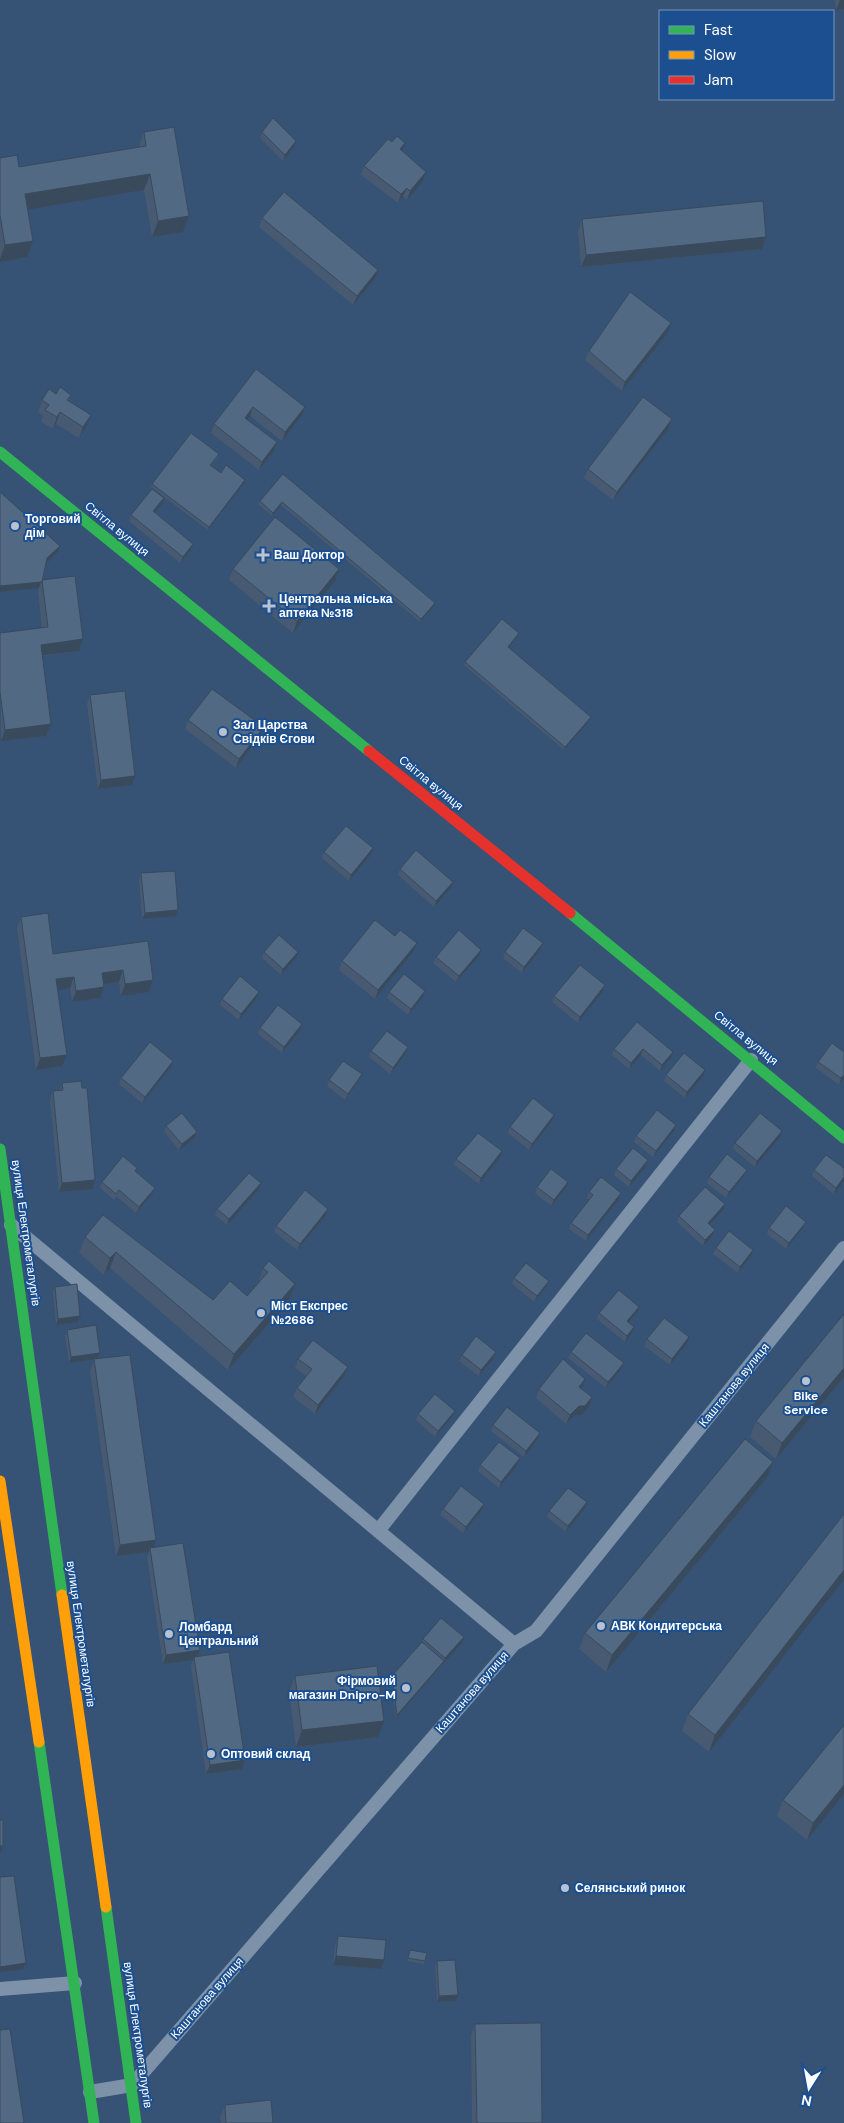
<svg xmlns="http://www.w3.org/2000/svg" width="844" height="2123" viewBox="0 0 844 2123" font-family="'DM Sans',sans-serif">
  <rect width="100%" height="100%" fill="#365274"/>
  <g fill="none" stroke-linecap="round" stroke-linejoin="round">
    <path stroke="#7d92a8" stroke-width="14" d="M11,1225L514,1644
      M378,1531L751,1060
      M0,1989L75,1983
      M90,2092L132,2085L514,1644L536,1631L844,1248"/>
    <path stroke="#30b455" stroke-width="11" d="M0,452L369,751
      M570,913L844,1138
      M0,1149L62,1595
      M39,1742L94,2123
      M106,1907L136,2123"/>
    <path stroke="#ff9f0a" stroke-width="11" d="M0,1481L39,1742
      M62,1595L106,1907"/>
    <path stroke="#e5322d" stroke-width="11" d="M369,751L570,913"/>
  </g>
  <path fill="#475a72" d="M835,0H844V9L836,10Z
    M144,132L189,216L183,232L152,237L144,190L28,209L33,241L27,257L0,262V158L19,167L139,147Z
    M262,132L294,147L283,161L260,138Z
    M392,142L405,143L402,151L426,172L423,181L407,200L403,196L398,203L361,175L364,166Z
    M262,218L378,270L375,279L353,305L259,227Z
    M582,219L762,249L581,267L578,231Z
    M671,323L668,332L622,391L585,360L589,351Z
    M256,369L305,407L302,415L282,441L250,416L247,420L277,442L274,451L259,470L211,433L214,424Z
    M56,394L71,395L69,401L91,415L86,427L79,438L56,424L53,429L41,422L43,416L38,412L42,400Z
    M672,419L669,428L613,500L584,478L588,469Z
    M219,454L218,457L211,465L221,473L244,483L208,530L151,487L152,484Z
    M283,474L434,606L420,622L281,505L272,516L258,504L260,501Z
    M164,498L162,504L155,512L193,544L191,550L180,563L129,521L131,515Z
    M60,546L58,552L46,563L42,581L79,651L42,656L51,724L46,736L1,741L0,633L42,628L38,592L39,588L0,592Z
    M233,569H339L335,581L293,633L229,580Z
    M518,636L509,648L590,720L564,750L464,665L465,662Z
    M90,695L132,785L98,789L87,704Z
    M188,720L264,727L260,736L236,768L185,729Z
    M324,852L371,854L349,881L322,858Z
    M400,869L453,882L451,888L434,907L398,875Z
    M141,873L178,910L176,916L142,919L139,879Z
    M21,917L53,954L148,941L153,980L149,992L121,996L119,982L104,984V987L100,998L72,1002L70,988L58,990L62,1066L36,1070L17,928Z
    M395,936L417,943L413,952L375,999L339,970L342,961Z
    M543,943L540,950L522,973L503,958L505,952Z
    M481,950L479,956L456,982L433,963L436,957Z
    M264,952L296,958L281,975L262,958Z
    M605,985L603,991L578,1023L552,1002L554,996Z
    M389,992L423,997L408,1015L387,998Z
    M257,998L239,1020L220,1005L222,999Z
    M637,1022L671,1058L660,1071L641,1055L629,1069L612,1055L614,1049Z
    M260,1028L300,1030L282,1053L258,1034Z
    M371,1051L406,1053L390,1074L369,1057Z
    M173,1061L171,1067L142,1103L119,1084L121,1078Z
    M818,1062L844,1078L839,1085L816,1068Z
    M362,1074L359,1080L345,1100L327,1086L329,1080Z
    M666,1075L703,1076L685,1098L664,1081Z
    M62,1083L92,1189L59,1192L50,1100L53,1091L60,1090Z
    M554,1115L552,1121L529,1150L508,1133L510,1127Z
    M676,1125L674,1131L653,1157L634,1142L636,1136Z
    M166,1126L197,1132L195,1138L179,1150L164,1132Z
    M780,1137L755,1167L733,1149L735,1143Z
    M500,1157L479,1184L454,1165L456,1159Z
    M648,1160L646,1166L629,1187L614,1175L616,1169Z
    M844,1168L834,1194L812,1176L814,1170Z
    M747,1170L744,1176L726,1198L707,1183L709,1177Z
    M102,1182L152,1194L136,1213L116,1196L114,1200L100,1188Z
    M261,1183L259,1189L227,1225L215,1215L217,1209Z
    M537,1187L566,1188L551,1206L535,1193Z
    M589,1192L621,1193L619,1199L586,1241L569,1229L571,1223L590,1200L587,1198Z
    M328,1209L326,1215L297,1250L274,1232L276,1226Z
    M723,1210L709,1225L715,1230L712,1236L703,1246L677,1222L679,1216Z
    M806,1222L803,1228L786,1249L767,1234L769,1228Z
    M85,1237L213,1300L247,1296L258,1284L263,1268L269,1261L289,1300L228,1370L110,1268L104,1275L79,1253Z
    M716,1248L753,1250L751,1256L738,1273L713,1254Z
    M514,1278L546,1287L534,1302L512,1284Z
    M55,1287L78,1322L56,1325L53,1293Z
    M599,1313H637L629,1323L632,1333L625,1342L597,1319Z
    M844,1314V1377L776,1459L750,1437L756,1421Z
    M67,1330L100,1353L98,1359L153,1548L200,1650L197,1656L242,1769L206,1774L191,1666L193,1660L163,1664L147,1557L149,1552L116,1556L90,1371L94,1360L69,1363L65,1336Z
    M647,1339L687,1343L670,1365L644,1346Z
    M496,1352L494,1358L479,1376L459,1361L462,1355Z
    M571,1352L624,1363L621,1369L606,1388L568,1358Z
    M298,1359L344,1376L315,1414L293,1397L297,1388L306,1376L295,1368Z
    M539,1389H582L592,1397L589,1406L582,1415H575L566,1424L536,1398Z
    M455,1411L452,1417L435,1437L416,1420L418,1414Z
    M493,1425L540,1433L538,1439L524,1457L491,1431Z
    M520,1458L518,1464L499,1488L478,1471L480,1465Z
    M773,1462L767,1478L606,1672L579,1649L585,1633Z
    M484,1504L482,1510L463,1533L440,1515L443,1509Z
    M585,1508L566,1532L547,1517L549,1511Z
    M844,1514L709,1752L682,1731L688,1714Z
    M464,1637L462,1643L396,1718L391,1679L392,1676L422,1642L423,1639Z
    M295,1676L378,1737L296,1747L289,1692Z
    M844,1725V1794L807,1840L777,1816L783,1800Z
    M338,1936L381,1969L333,1965L335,1945Z
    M410,1950L425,1961L424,1964L407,1961Z
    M437,1961L458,1995L455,2001L437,2002L435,1967Z
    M475,2024L542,2123H472L471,2035Z
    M225,2105L273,2123H221L220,2117Z"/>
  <path fill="#394a5c" d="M840,0H844V9L836,10Z
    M296,141L294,147L283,161L285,155Z
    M405,143L402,152L400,149Z
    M426,172L423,181L407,200L410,191Z
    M150,174L144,190L19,211L25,194Z
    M407,188L403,196L398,203L401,194Z
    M189,216L183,232L152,237L158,221Z
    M766,237L762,249L581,267L586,255Z
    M33,241L27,257L0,262V259L5,245Z
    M378,270L375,279L353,305L357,296Z
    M671,323L668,332L622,391L625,382Z
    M253,407L250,416L242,427L245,418Z
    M305,407L302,415L282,441L285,432Z
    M60,412L56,424L53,429L57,417Z
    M91,415L86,427L79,438L83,427Z
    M672,419L669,428L613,500L617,492Z
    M277,442L274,451L259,470L262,462Z
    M245,480L244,483L208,530L209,527Z
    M164,498L162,504L151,517L153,511Z
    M282,502L281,505L272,516L273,513Z
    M193,544L191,550L180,563L183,557Z
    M60,546L58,552L45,564L47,558Z
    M339,569L335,581L293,633L297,621Z
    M41,582L39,588L0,592V586Z
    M435,603L434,606L420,622L421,619Z
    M519,633L518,636L507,650L508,647Z
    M83,639L79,651L37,656L41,645Z
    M591,717L590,720L564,750L565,747Z
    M51,724L46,736L1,741L5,730Z
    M264,727L260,736L236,768L239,759Z
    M135,776L132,785L98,789L101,780Z
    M373,848L371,854L349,881L351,875Z
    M453,882L451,888L434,907L436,901Z
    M178,910L176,916L142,919L145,913Z
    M417,943L413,952L375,999L378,990Z
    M543,943L540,950L522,973L524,967Z
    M481,950L479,956L456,982L459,976Z
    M298,952L296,958L281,975L283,969Z
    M123,970L119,982L98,985L102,973Z
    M74,977L70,988L52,991L56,979Z
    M153,980L149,992L121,996L125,984Z
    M605,985L603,991L578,1023L580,1017Z
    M104,987L100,998L72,1002L76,991Z
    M425,991L423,997L408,1015L411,1009Z
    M259,992L257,998L239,1020L241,1014Z
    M302,1024L300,1030L282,1053L284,1047Z
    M408,1047L406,1053L390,1074L393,1068Z
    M643,1049L641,1055L629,1069L631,1063Z
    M673,1052L671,1058L660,1071L662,1065Z
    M67,1055L62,1066L36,1070L40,1058Z
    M173,1061L171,1067L142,1103L145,1097Z
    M705,1070L703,1076L685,1098L687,1092Z
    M362,1074L359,1080L345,1100L348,1094Z
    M844,1075V1078L839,1085L841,1078Z
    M554,1115L552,1121L529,1150L532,1144Z
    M676,1125L674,1131L653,1157L656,1151Z
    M782,1131L780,1137L755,1167L757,1161Z
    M197,1132L195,1138L179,1150L182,1144Z
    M502,1151L500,1157L479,1184L481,1178Z
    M648,1160L646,1166L629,1187L631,1181Z
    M747,1170L744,1176L726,1198L729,1192Z
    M844,1177V1181L834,1194L836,1188Z
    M95,1180L92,1189L59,1192L62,1183Z
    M568,1182L566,1188L551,1206L554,1200Z
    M261,1183L259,1189L227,1225L229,1219Z
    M155,1188L152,1194L136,1213L139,1207Z
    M621,1193L619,1199L586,1241L588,1235Z
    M725,1204L723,1210L705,1229L708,1223Z
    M328,1209L326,1215L297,1250L300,1244Z
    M806,1222L803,1228L786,1249L789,1243Z
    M715,1230L712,1236L703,1246L705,1240Z
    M753,1250L751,1256L738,1273L740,1267Z
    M116,1252L110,1268L104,1275L110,1258Z
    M549,1281L546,1287L534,1302L537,1296Z
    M295,1284L289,1300L228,1370L234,1354Z
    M639,1307L637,1313L625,1327L627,1321Z
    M80,1316L78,1322L56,1325L58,1319Z
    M634,1327L632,1333L625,1342L627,1336Z
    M689,1337L687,1343L670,1365L672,1359Z
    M496,1352L494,1358L479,1376L481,1370Z
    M100,1353L98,1359L69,1363L71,1357Z
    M624,1363L621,1369L606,1388L608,1382Z
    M348,1367L344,1376L315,1414L318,1405Z
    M844,1368V1377L776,1459L782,1443Z
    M585,1379L582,1388L576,1396L579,1387Z
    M592,1397L589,1406L582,1415H575L566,1424L570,1415L579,1406Z
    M455,1411L452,1417L435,1437L438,1431Z
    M540,1433L538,1439L524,1457L526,1451Z
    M520,1458L518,1464L499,1488L501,1482Z
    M773,1462L767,1478L606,1672L612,1655Z
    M587,1502L585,1508L566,1532L568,1526Z
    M484,1504L482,1510L463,1533L466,1527Z
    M156,1540L152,1552L150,1548L149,1552L116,1556L120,1545Z
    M844,1570V1579L709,1752L715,1735Z
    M464,1637L462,1643L443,1664L445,1658Z
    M200,1650L196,1659L194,1657L193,1660L163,1664L166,1655Z
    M444,1661L443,1664L396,1718L397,1715Z
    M384,1721L378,1737L296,1747L302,1730Z
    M245,1760L242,1769L206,1774L210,1765Z
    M844,1785V1794L807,1840L813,1823Z
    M0,1846H3L1,1852H0Z
    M336,1956L384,1960L381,1969L333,1965Z
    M26,1963L23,1969L0,1972V1967Z
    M458,1995L455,2001L437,2002L439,1996Z"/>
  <path fill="#526984" stroke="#394a5c" d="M273,118L296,141L285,155L262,132Z
    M174,127L189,216L158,221L150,174L25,194L33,241L5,245L0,215V158L17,155L19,167L146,146L144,132Z
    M397,136L405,143L400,149L426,172L410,191L407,188L401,194L364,166L388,139L392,142Z
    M284,192L378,270L357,296L262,218Z
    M763,201L766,237L586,255L582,219Z
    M630,292L671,323L625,382L589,351Z
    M256,369L305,407L285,432L253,407L245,418L277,442L262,462L214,424Z
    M60,387L71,395L67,400L91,415L83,427L60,412L57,417L45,410L49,405L42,400L49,389L56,394Z
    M643,397L672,419L617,492L588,469Z
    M191,433L219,454L210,465L221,473L226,465L245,480L209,527L152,484Z
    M283,474L435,603L421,619L282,502L273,513L260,501Z
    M152,489L164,498L153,511L193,544L183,557L131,515Z
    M0,492L60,546L47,558L42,582L0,586Z
    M275,517L339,569L297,621L233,569Z
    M75,576L83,639L41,645L51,724L5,730L0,692V633L48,627L42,580Z
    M502,619L519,633L508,647L591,717L565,747L465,662Z
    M212,689L264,727L239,759L188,720Z
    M125,691L135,776L101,780L90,695Z
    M346,826L373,848L351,875L324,852Z
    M416,850L453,882L436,901L400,869Z
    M175,871L178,910L145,913L141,873Z
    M48,913L53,954L148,941L153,980L125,984L123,970L102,973L104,987L76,991L74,977L56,979L67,1055L40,1058L21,917Z
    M375,920L395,936L400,930L417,943L378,990L342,961Z
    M523,928L543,943L524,967L505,952Z
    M459,930L481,950L459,976L436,957Z
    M279,935L298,952L283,969L264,952Z
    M580,965L605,985L580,1017L554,996Z
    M404,974L425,991L411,1009L389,992Z
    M240,976L259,992L241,1014L222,999Z
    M278,1005L302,1024L284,1047L260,1028Z
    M637,1022L673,1052L662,1065L643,1049L631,1063L614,1049Z
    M387,1031L408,1047L393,1068L371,1051Z
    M150,1042L173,1061L145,1097L121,1078Z
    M832,1043L844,1052V1075L841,1078L818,1062Z
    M684,1053L705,1070L687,1092L666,1075Z
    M343,1061L362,1074L348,1094L329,1080Z
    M81,1081L82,1088H87L95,1180L62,1183L53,1091L63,1090L62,1083Z
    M533,1098L554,1115L532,1144L510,1127Z
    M657,1110L676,1125L656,1151L636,1136Z
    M182,1113L197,1132L182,1144L166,1126Z
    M760,1113L782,1131L757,1161L735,1143Z
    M478,1133L502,1151L481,1178L456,1159Z
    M633,1148L648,1160L631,1181L616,1169Z
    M727,1154L747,1170L729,1192L709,1177Z
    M826,1155L844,1168V1177L836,1188L814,1170Z
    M123,1156L137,1168L135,1171L155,1188L139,1207L119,1190L116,1194L102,1182Z
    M551,1169L568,1182L554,1200L537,1187Z
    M249,1173L261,1183L229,1219L217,1209Z
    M601,1177L621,1193L588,1235L571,1223L593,1195L589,1192Z
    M705,1187L725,1204L708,1223L715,1230L705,1240L679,1216Z
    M305,1190L328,1209L300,1244L276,1226Z
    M786,1206L806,1222L789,1243L769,1228Z
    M103,1215L213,1300L230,1281L247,1296L268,1272L263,1268L269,1261L295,1284L234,1354L116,1252L110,1258L85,1237Z
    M729,1231L753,1250L740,1267L716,1248Z
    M526,1263L549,1281L537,1296L514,1278Z
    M77,1284L80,1316L58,1319L55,1287Z
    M619,1290L639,1307L627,1321L634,1327L627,1336L599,1313Z
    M844,1314V1368L782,1443L756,1421Z
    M664,1318L689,1337L672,1359L647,1339Z
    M96,1325L100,1353L71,1357L67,1330Z
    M586,1333L624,1363L608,1382L571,1352Z
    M476,1336L496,1352L481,1370L462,1355Z
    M313,1340L348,1367L318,1405L297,1388L312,1369L298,1359Z
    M130,1355L156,1540L120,1545L94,1359Z
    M563,1359L585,1379L579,1387L592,1397L585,1406H579L570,1415L539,1389Z
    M435,1394L455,1411L438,1431L418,1414Z
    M507,1407L540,1433L526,1451L493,1425Z
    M745,1439L773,1462L612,1655L585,1633Z
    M499,1442L520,1458L501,1482L480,1465Z
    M461,1486L484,1504L466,1527L443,1509Z
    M568,1488L587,1502L568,1526L549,1511Z
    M844,1514V1570L715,1735L688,1714Z
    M183,1543L200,1650L166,1655L150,1548Z
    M441,1618L464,1637L445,1658L423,1639Z
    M422,1642L444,1661L397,1715L392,1676Z
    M229,1652L245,1760L210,1765L194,1657Z
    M377,1666L384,1721L302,1730L295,1676Z
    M844,1725V1785L813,1823L783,1800Z
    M0,1820H3V1846H0Z
    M14,1876L26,1963L0,1967V1877Z
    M338,1936L386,1940L384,1960L336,1956Z
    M410,1950L427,1953L425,1961L408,1958Z
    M455,1960L458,1995L439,1996L437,1961Z
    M541,2023L542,2123H477L475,2024Z
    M10,2029L24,2123H0V2030Z
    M271,2100L273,2123H226L225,2105Z"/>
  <g fill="#b9c2ce" stroke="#1b4f8f" stroke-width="2">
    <circle cx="15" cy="526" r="5"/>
    <path d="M260.5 547.5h5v5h5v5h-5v5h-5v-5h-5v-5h5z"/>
    <path d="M266.5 598.5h5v5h5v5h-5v5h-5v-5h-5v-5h5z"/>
    <circle cx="223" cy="732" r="5"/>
    <circle cx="261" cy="1313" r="5"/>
    <circle cx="806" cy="1381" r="5"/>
    <circle cx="601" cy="1626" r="5"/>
    <circle cx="169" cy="1634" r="5"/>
    <circle cx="406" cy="1688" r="5"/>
    <circle cx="211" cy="1754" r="5"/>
    <circle cx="565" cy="1888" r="5"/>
  </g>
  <g text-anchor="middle" stroke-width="4" stroke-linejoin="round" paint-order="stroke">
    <g font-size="12" font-weight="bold" fill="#fff" stroke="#1b4f8f" text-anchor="start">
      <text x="25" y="523">Торговий<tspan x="25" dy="14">дім</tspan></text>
      <text x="274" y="559">Ваш Доктор</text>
      <text x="279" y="603">Центральна міська<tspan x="279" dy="14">аптека №318</tspan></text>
      <text x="233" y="729">Зал Царства<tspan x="233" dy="14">Свідків Єгови</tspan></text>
      <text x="271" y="1310">Міст Експрес<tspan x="271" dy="14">№2686</tspan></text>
      <text x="806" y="1400" text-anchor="middle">Bike<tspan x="806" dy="14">Service</tspan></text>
      <text x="611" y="1630">АВК Кондитерська</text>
      <text x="179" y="1631">Ломбард<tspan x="179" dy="14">Центральний</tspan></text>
      <text x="396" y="1685" text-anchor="end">Фірмовий<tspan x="396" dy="14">магазин Dnipro-M</tspan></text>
      <text x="221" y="1758">Оптовий склад</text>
      <text x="575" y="1892">Селянський ринок</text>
    </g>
    <g font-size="12" fill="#fff" stroke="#1b4f8f">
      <text transform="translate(117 529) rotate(39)" y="4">Світла вулиця</text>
      <text transform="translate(431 783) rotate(39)" y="4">Світла вулиця</text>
      <text transform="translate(746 1038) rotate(39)" y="4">Світла вулиця</text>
      <text transform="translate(26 1233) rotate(82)" y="4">вулиця Електрометалургів</text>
      <text transform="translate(734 1385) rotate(-51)" y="4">Каштанова вулиця</text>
      <text transform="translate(81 1634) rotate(82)" y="4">вулиця Електрометалургів</text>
      <text transform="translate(472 1692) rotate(-49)" y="4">Каштанова вулиця</text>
      <text transform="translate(207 1998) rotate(-49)" y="4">Каштанова вулиця</text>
      <text transform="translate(138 2035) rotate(82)" y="4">вулиця Електрометалургів</text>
    </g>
  </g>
  <rect x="659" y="10" width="175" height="90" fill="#1b4f8f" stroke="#7695bc"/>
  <rect x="669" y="26" width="25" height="8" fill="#30b455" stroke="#7695bc"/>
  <text x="704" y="35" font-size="15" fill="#ffffff">Fast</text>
  <rect x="669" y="51" width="25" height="8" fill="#ff9f0a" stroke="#7695bc"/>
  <text x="704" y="60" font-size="15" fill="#ffffff">Slow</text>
  <rect x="669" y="76" width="25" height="8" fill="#e5322d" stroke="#7695bc"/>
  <text x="704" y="85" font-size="15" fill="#ffffff">Jam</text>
  <g transform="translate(809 2088) rotate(191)" stroke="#1b4f8f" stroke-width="4" paint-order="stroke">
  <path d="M0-4L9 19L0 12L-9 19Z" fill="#ffffff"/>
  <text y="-8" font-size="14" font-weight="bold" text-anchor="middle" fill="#ffffff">N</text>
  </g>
</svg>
